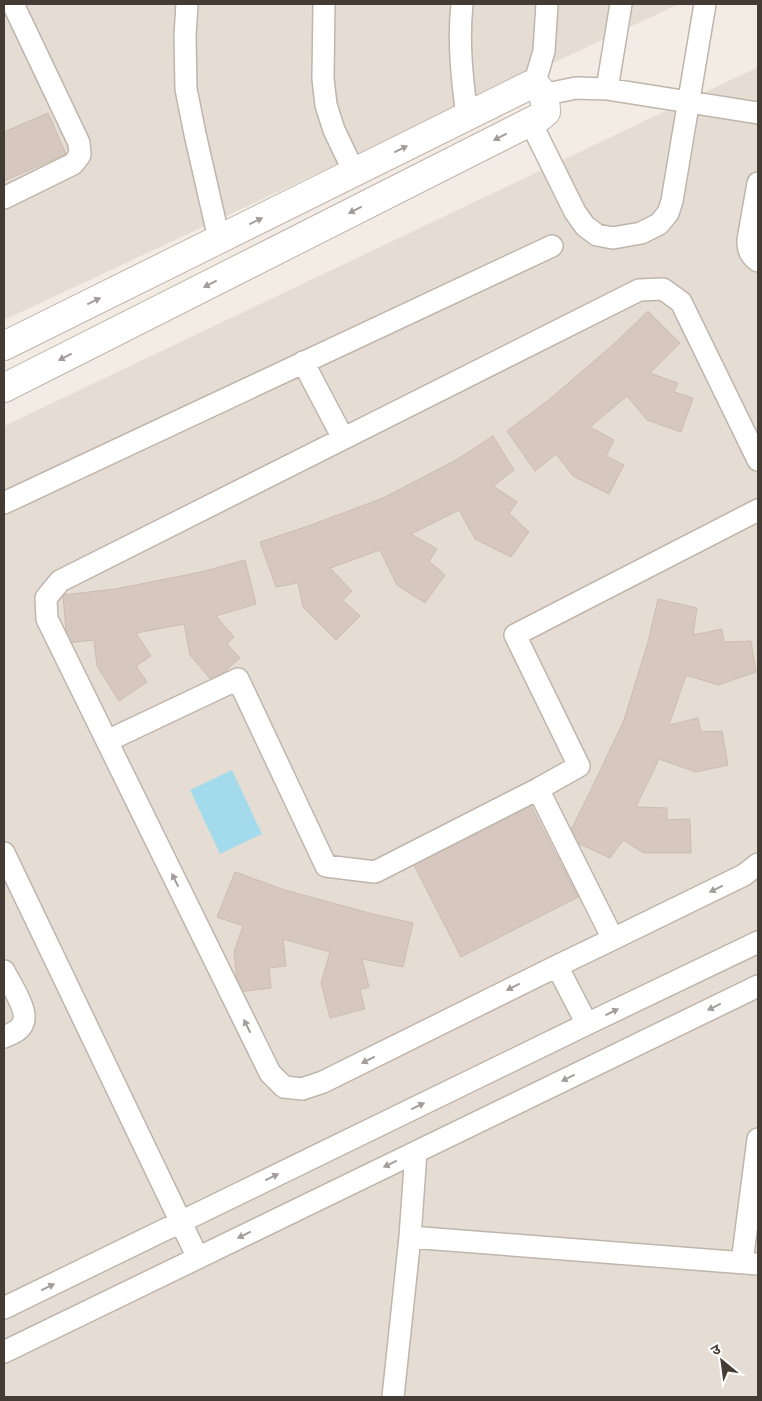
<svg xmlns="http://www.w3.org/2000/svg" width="762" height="1401" viewBox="0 0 762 1401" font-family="Rubik,'Noto Sans Devanagari',sans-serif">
  <rect width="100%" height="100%" fill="#f2ece5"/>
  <path fill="#e5ddd3" d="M4,4H679L4,320Z
    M758,67V1397H4V426Z"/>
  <path fill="#a4dbec" d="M232,770L262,834L220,854L190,790Z"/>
  <path fill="#d6c8be" stroke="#cdbcaf" d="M48,113L66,154L4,181V132Z
    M648,311L680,343L650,373L678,383L674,392L693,398L681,432L647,420L627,396L590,427L614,440L606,456L624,465L609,494L573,476L556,454L535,471L507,431L550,399L615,343Z
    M493,436L514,470L493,486L517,502L509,513L529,532L511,557L475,539L459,510L411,534L437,549L429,561L445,575L425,603L397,585L380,550L330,568L352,591L343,600L360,616L336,640L303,607L298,583L276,587L260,542L311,525L383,498L456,460Z
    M245,560L256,604L216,616L234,637L227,644L240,658L213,682L190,655L184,624L136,633L151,656L136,666L147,682L119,701L97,666L94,640L67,643L63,595L115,589L201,572Z
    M658,599L697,608L693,635L722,629L724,642L751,641L756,672L718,685L686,675L669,725L698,718L701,732L722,731L728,765L696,772L659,759L636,807L667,808V820L690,819L691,853H644L623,840L610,858L567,838L591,790L624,720L648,642Z
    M529,802L578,897L461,957L412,861Z
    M235,872L285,890L369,913L413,923L403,967L362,959L369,987L360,990L365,1009L330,1018L321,983L330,952L283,939L286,966L269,968L271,988L238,992L234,952L243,926L217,917Z"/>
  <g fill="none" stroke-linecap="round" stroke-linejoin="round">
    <defs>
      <path id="minor" d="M187,4L185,36L186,89L195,134L219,239
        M324,4L323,79L326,105L334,130L354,172
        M462,4C458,41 462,79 467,116
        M534,85L544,51L547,4
        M607,89L621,4
        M542,95L576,88L607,89L758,113
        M530,121L575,212L585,226L597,235L613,238L641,233L659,224L668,213L672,201L705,4
        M758,183L748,240C748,250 750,255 758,261
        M4,198L73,164L80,155L79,143L13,4
        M303,362L343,438
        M758,460L681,302L663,289L639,290L60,581L46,598L47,619L270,1073L284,1087L302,1089L323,1082L557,966L613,939L744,875L758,864
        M4,503L552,246
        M107,741L238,679L326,866L375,872L538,789L579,766L515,635L758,510
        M538,789L613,939
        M4,853L198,1258
        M557,966L587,1024
        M4,971C10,983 29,1011 23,1023C20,1031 11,1034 4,1037
        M410,1237L758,1264
        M742,1262L758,1139
        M4,1308L587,1024L758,942
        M4,1352L758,986
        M393,1397L410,1237L416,1152"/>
      <path id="tertiary" d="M4,346L530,85C542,84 546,102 546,112L540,117L4,388"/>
    </defs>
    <use href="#minor" stroke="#bfb5ab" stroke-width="24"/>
    <use href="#tertiary" stroke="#bfb5ab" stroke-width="30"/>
    <use href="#minor" stroke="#fff" stroke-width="21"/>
    <use href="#tertiary" stroke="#fff" stroke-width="28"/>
  </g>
  <defs><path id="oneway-solid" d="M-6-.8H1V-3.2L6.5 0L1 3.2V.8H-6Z" transform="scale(1.25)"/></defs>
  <g fill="#a29d9a">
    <use href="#oneway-solid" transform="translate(500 137) rotate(153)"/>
    <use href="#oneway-solid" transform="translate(401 149) rotate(-26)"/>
    <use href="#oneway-solid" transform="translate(355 210) rotate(153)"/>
    <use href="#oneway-solid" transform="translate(256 221) rotate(-26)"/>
    <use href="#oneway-solid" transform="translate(210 284) rotate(153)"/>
    <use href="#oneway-solid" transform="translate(94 301) rotate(-26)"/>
    <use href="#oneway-solid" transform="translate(65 357) rotate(153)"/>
    <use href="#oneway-solid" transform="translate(175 880) rotate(-116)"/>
    <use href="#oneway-solid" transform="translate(716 889) rotate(154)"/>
    <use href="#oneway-solid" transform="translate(513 987) rotate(153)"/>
    <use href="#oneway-solid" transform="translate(714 1007) rotate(154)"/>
    <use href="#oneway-solid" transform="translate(612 1012) rotate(-26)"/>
    <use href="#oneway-solid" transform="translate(247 1026) rotate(-116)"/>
    <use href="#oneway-solid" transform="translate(368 1060) rotate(153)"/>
    <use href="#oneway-solid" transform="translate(568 1078) rotate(154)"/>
    <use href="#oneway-solid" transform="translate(418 1106) rotate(-26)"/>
    <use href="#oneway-solid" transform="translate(390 1164) rotate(154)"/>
    <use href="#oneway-solid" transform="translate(272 1177) rotate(-26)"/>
    <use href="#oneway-solid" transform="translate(244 1235) rotate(154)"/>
    <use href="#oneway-solid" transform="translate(48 1287) rotate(-26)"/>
  </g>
  <rect width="762" height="1401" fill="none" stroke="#443b35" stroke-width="10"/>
  <g transform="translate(722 1361) rotate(331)" stroke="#ffffff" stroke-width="4" paint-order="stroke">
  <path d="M0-4L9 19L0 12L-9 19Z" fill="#443b35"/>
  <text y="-8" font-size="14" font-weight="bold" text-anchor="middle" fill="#443b35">उ</text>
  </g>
</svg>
